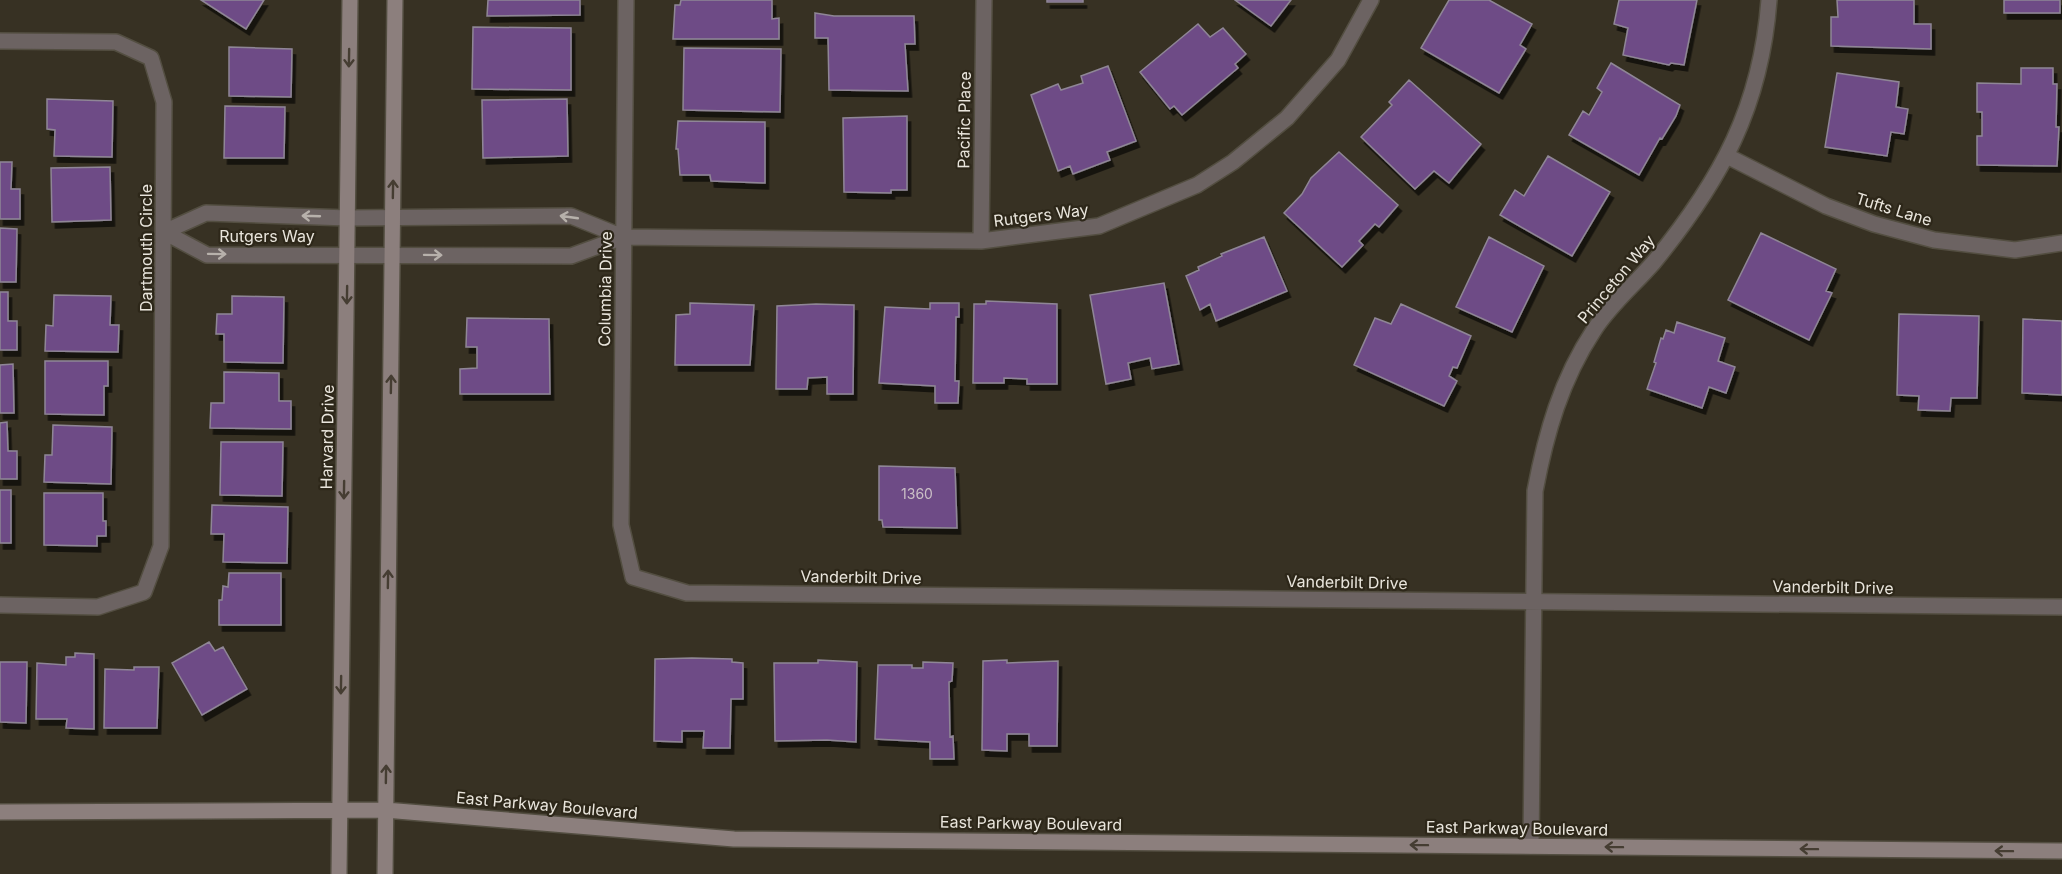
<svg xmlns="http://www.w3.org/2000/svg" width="2062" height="874" viewBox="0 0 2062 874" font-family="Inter,sans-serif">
  <defs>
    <filter id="shadow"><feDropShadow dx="3.5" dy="6" stdDeviation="0" flood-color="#0009"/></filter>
  </defs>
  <rect width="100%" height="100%" fill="#373123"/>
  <path fill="#6e4c86" stroke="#8f8696" stroke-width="1.5" filter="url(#shadow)" d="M201,0H264L246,29Z
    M488,0H580V15L487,16Z
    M681,0H772V19L779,18V39H673L675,5H680Z
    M1047,0H1083V2H1047Z
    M1235,0H1291L1271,26Z
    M1449,0H1489L1532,24L1520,45L1526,49L1499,93L1421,48Z
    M1619,0H1697L1684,65L1671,63L1669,65L1623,55L1628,28L1614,24Z
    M1837,0H1914V24H1931V49L1831,46V17H1838Z
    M2004,0H2060V13H2004Z
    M815,13L834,16H914L915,44H905L908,91L829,90L828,38H815Z
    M1198,24L1210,37L1223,28L1246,54L1235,64L1238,68L1182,115L1174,106L1170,109L1140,72Z
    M473,27L571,28V90L472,89Z
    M229,47L292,49L291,97L229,96Z
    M684,48L781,49L780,112L683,110Z
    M1611,63L1680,105L1676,116L1662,139L1660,138L1639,175L1569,135L1583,111L1589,115L1602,92L1597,88Z
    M1108,66L1136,141L1107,152L1110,160L1073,174L1070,166L1058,171L1031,95L1058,84L1061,90L1083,83L1081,76Z
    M2021,68H2053V84H2057L2056,127H2059L2057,166L1977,165V136H1982V112H1977V83L2021,84Z
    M1837,73L1899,82L1896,107L1908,109L1904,134L1891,132L1887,156L1825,147Z
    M1409,80L1481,144L1449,183L1434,171L1415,189L1361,137L1392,105L1389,102Z
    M47,99L113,101L112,157L54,156L55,130L47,129Z
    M567,99L568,156L483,158L482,100Z
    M225,106L285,107L284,158H224Z
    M907,116V190H891V193L844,192L843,118Z
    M678,121L765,122V183L711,181L710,175H680L678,149H676Z
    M1339,152L1398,205L1379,227L1375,224L1359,241L1363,245L1342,267L1284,213L1302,194L1311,178Z
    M1548,156L1610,192L1572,256L1500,215L1515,190L1524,196Z
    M0,162H12L11,189H20V219H0Z
    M110,167L111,220L52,222L51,168Z
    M0,228L17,229L16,282H0Z
    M1761,233L1836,269L1826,291L1832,293L1809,340L1728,300Z
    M1264,237L1287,291L1216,321L1210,304L1200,310L1186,276L1199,270L1198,267L1222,256L1221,254Z
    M1489,237L1544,266L1512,332L1456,307Z
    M1164,283L1179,364L1152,369L1150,358L1128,363L1131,379L1106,384L1090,295Z
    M0,292H8V321H17V350H0Z
    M54,295L111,296L110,325H119L118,352L45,351L46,325L53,326Z
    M232,296L284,297L283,363L224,362V334H216L217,314H232Z
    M986,301L1057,304V384H1027V379L1004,378V383H973L974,304H986Z
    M690,303L754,305L750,365H675L676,315L690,314Z
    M930,303H959V317H956L955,381H959L958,403H935V386L879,383L885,307L930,309Z
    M816,304L854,305L853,394H827V377L808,378L807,389H776L777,306Z
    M1401,304L1471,336L1457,368L1453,367L1449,376L1457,381L1444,406L1354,365L1375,318L1391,324Z
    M1899,314L1979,316L1977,398H1951L1950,411L1918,410L1919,396L1897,395Z
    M467,318L549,319L550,394H460V369L477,368V347H466Z
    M2023,319L2062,321V395L2022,393Z
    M1677,322L1725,338L1718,361L1735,367L1726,393L1709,387L1702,408L1647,389L1656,363L1654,362L1661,338L1663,339L1666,330L1674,333Z
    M45,361H108V386H104V415L45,414Z
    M13,364L14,413H0V365Z
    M224,372L279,373V401H291V429L210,428L211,403H224Z
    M7,422L8,451H17V479H0V423Z
    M53,425L112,427L111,484L44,482L45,455H52Z
    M221,442H283L282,496L220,495Z
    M879,466L955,468L957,528L883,527L882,520H879Z
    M0,490H11V543H0Z
    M44,493H103V521H106V536H97V546L44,545Z
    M212,505L288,507L287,563L223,562L224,534H211Z
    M229,573H281V625H219V600H222L223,586L228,587Z
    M209,642L215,651L223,647L247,689L202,715L172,663Z
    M75,653L94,654V729L66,728L67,719H36L37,663L66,665V657H75Z
    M692,658L732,659V662L743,663V699H731L730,748H703L704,731H682V742L654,741L655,659Z
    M818,660L857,662L856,742L827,740L775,741L774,663H818Z
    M1007,660V663L1058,661L1057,746H1029V734H1007V751L982,750L983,661Z
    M0,662H27L26,723L0,722Z
    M923,662L953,663L952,681L949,682L950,737L953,736L954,759H930V742L875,739L878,665H912V668H923Z
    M134,667H159L157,728H104L105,669L134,670Z"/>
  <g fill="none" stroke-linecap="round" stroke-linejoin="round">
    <defs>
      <path id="street" d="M626,0L621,525L633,577L687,593L2062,607
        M0,41L116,42L151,58L164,102L161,546L144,592L98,607L0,605
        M1727,156L1826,206L1874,224L1934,240L2015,250L2062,243
        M164,232L207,255L571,256L623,237L981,241L1099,226L1197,185L1233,162L1287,118L1338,60L1371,0
        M164,232L206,213L348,218L571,216L623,237
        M981,241L984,0
        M1531,846L1535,491C1546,433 1561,380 1594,330C1610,305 1635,284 1654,262C1721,180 1761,107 1769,0"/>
      <path id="secondary" d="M0,812L385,810L734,839L2062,851
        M339,874L350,0
        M385,874L395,0"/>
    </defs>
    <use href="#street" stroke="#534e41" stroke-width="18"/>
    <use href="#secondary" stroke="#534e41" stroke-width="18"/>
    <use href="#street" stroke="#6c6362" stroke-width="15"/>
    <use href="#secondary" stroke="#8c7f7d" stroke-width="15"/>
  </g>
  <defs><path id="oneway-shaft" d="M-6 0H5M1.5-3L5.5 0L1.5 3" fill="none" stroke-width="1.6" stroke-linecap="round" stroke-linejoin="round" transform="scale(1.5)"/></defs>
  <g stroke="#453d32">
    <use href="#oneway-shaft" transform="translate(349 58) rotate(91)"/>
    <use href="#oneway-shaft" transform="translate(393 189) rotate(-89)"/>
    <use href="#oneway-shaft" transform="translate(347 295) rotate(91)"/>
    <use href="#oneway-shaft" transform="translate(391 384) rotate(-89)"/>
    <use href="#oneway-shaft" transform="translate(344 490) rotate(91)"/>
    <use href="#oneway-shaft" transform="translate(388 579) rotate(-89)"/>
    <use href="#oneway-shaft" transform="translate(341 685) rotate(91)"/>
    <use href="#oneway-shaft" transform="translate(386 774) rotate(-89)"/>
    <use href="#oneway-shaft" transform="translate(1419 845) rotate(-179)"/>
    <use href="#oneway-shaft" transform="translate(1614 847) rotate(-179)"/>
    <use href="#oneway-shaft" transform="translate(1809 849) rotate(-179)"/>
    <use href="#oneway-shaft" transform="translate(2004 851) rotate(-179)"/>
  </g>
  <g stroke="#b7b1ab">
    <use href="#oneway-shaft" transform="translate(311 216) rotate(-178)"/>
    <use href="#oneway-shaft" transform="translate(569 217) rotate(-172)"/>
    <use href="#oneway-shaft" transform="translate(217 254) rotate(1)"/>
    <use href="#oneway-shaft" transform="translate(433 255) rotate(1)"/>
  </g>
  <g text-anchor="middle" stroke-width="4.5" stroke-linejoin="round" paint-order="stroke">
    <g font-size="14" fill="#cabfc6">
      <text x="917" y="499">1360</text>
    </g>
    <g font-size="16" fill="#e9e5dc" stroke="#2d2719">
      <text transform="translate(964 120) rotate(-89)" y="6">Pacific Place</text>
      <text transform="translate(1894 209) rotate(17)" y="6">Tufts Lane</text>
      <text transform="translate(1041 215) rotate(-7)" y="6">Rutgers Way</text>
      <text x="267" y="242">Rutgers Way</text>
      <text transform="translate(146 248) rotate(-90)" y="6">Dartmouth Circle</text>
      <text transform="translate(1616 279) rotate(-50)" y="6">Princeton Way</text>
      <text transform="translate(605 289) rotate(-89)" y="6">Columbia Drive</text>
      <text transform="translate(327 437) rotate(-89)" y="6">Harvard Drive</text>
      <text transform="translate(861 577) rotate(1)" y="6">Vanderbilt Drive</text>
      <text transform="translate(1347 582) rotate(1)" y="6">Vanderbilt Drive</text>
      <text transform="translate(1833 587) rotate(1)" y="6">Vanderbilt Drive</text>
      <text transform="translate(547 805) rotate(5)" y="6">East Parkway Boulevard</text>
      <text transform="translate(1031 823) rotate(1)" y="6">East Parkway Boulevard</text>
      <text transform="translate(1517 828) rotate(1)" y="6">East Parkway Boulevard</text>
    </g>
  </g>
</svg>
